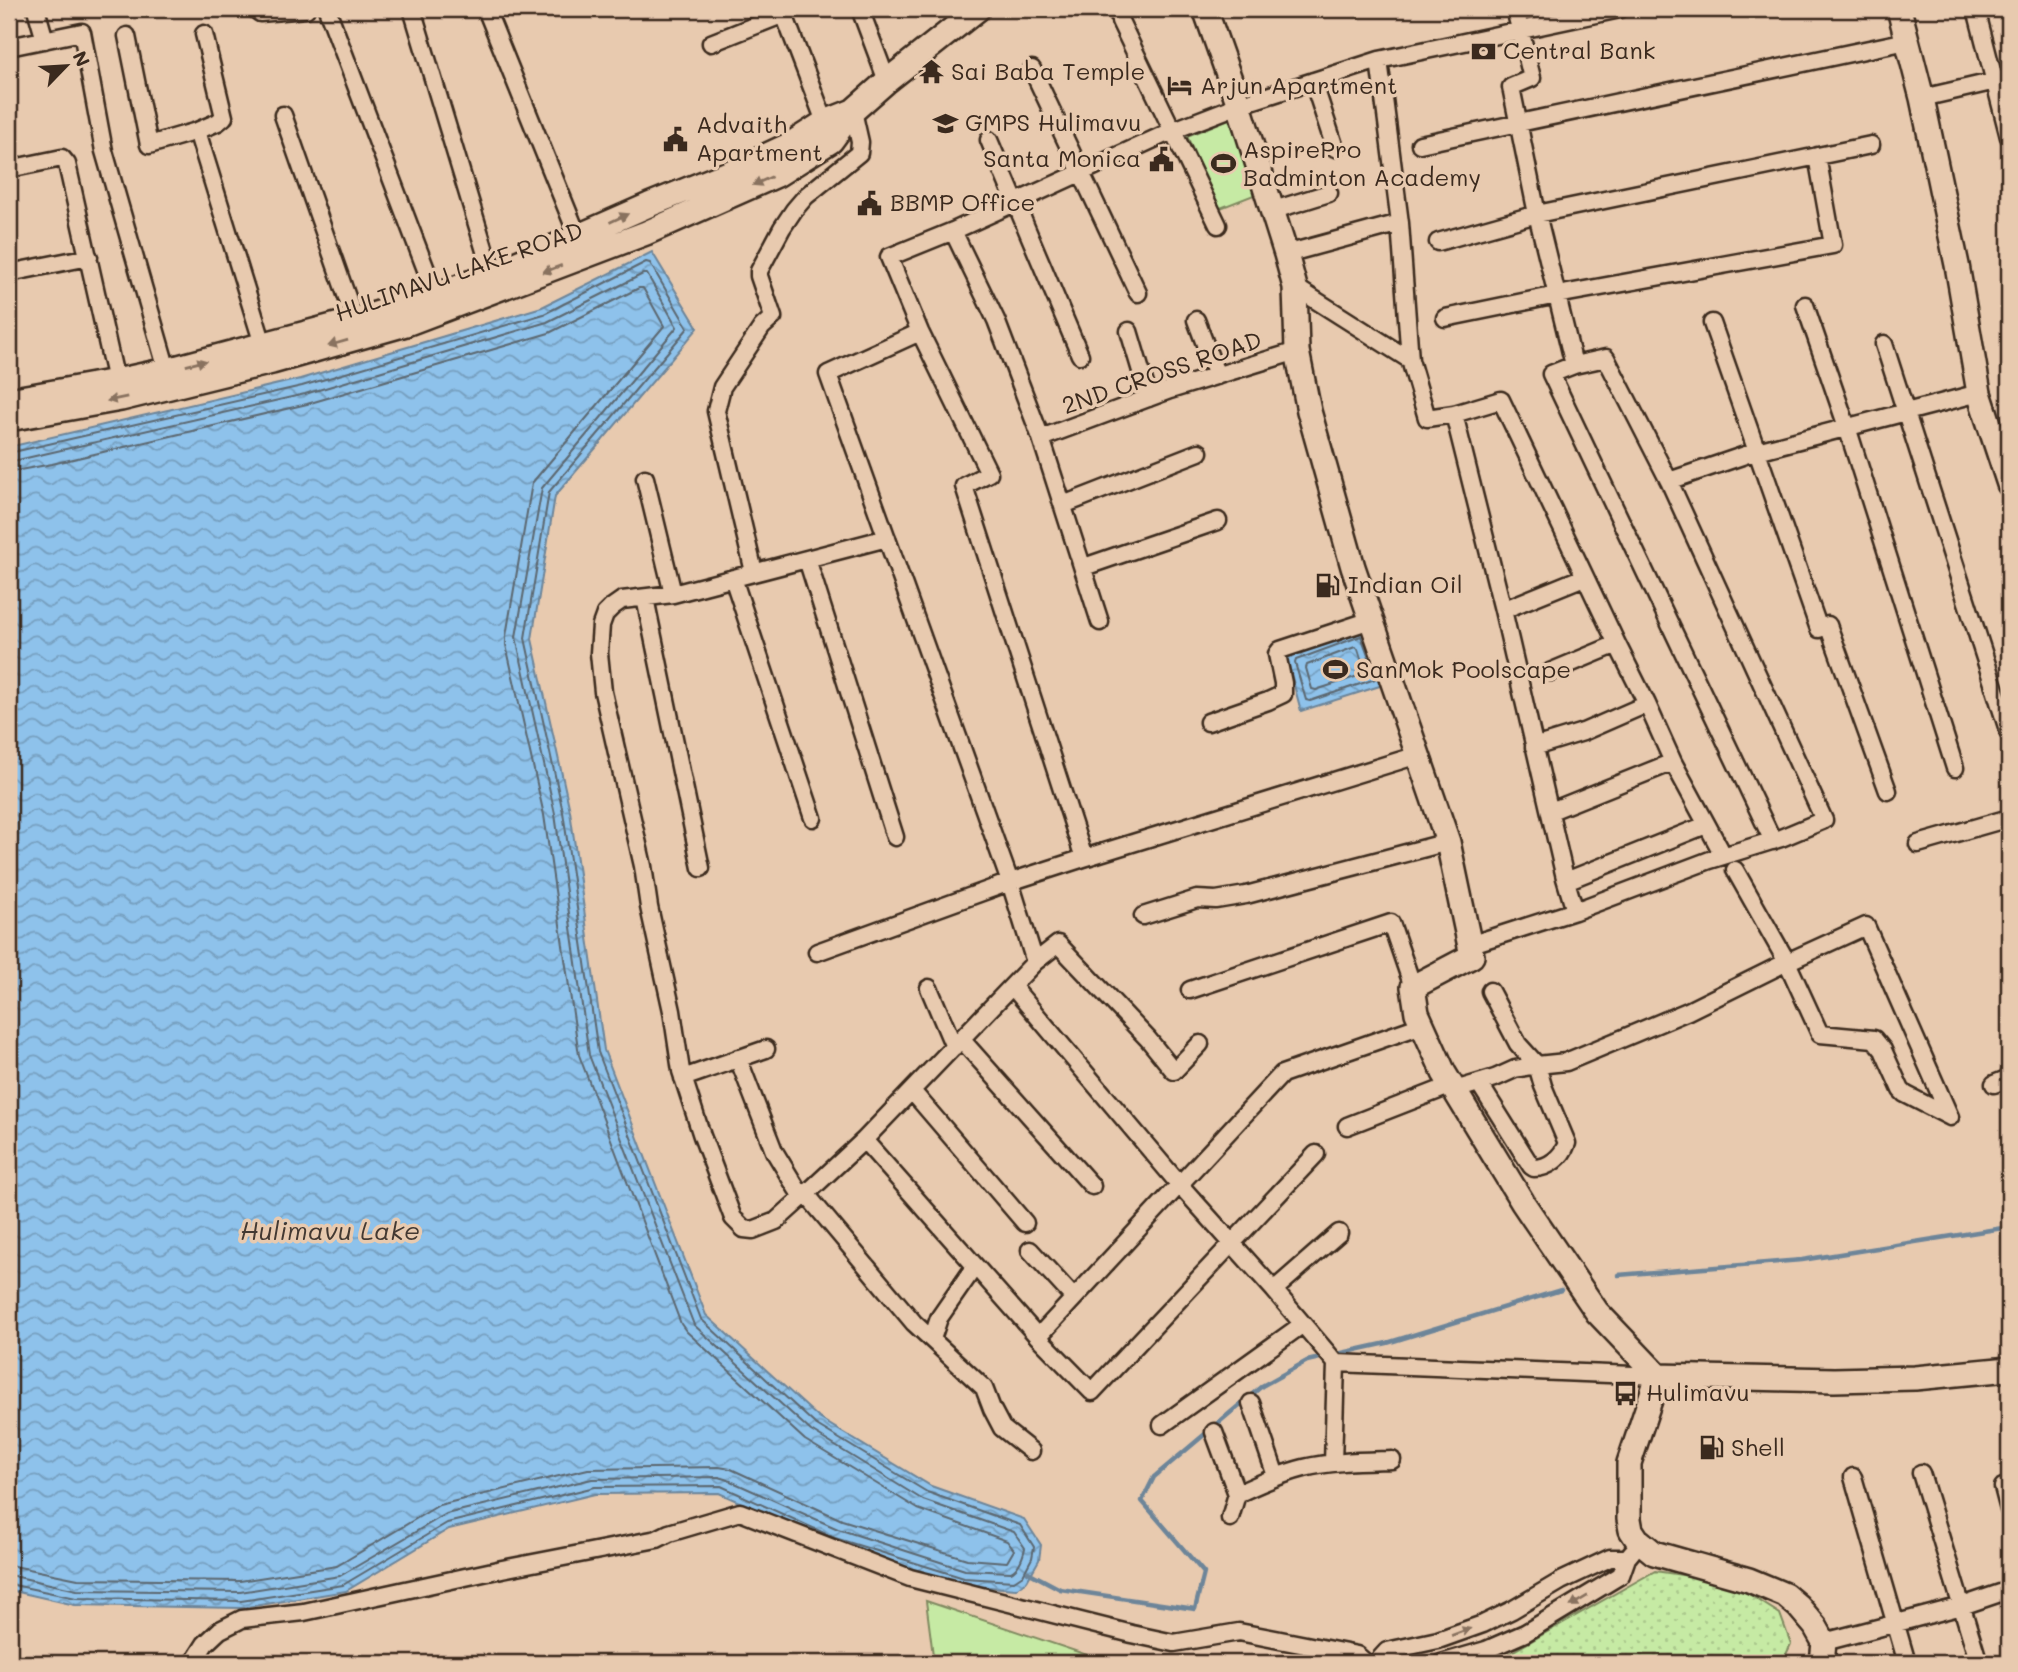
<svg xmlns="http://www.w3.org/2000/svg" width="2018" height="1672" viewBox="0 0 2018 1672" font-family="Mali,sans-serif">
  <defs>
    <pattern id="grass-dots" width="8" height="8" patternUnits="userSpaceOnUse" patternTransform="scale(1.75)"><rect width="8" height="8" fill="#c6eaa4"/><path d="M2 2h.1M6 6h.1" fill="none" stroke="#abc98d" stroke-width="1.8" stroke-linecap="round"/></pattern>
    <pattern id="water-waves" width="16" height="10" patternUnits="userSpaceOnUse" patternTransform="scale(1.75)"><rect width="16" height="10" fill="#8ec2eb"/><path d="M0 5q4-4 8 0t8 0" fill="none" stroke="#759ebe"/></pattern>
  </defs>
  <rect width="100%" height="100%" fill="#e8caaf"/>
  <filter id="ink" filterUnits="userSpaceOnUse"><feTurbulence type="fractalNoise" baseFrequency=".0143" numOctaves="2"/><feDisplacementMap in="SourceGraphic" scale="14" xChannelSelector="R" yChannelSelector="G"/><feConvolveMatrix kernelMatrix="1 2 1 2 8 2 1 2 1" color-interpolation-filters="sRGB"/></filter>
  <g filter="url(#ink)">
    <path fill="url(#grass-dots)" stroke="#808a61" stroke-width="2" d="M1655,1571L1730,1582L1780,1614L1791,1644L1782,1663H1481L1501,1658Z"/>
    <path fill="#c6eaa4" stroke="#808a61" stroke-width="2" d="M1229,119L1259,193L1218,209L1187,136Z
      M926,1601L1111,1663H934Z"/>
    <path fill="url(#water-waves)" stroke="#6d8599" stroke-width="2" d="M652,252L698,328L555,496L532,639L570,811L604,1050L706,1315L819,1418L931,1486L1024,1519L1041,1545L1039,1560L1027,1581L1016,1589L962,1585L833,1544L719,1493L595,1494L449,1529L346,1591L241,1608L75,1605L9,1590V447L300,379L542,307Z
      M1366,626L1386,684L1301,711L1286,655Z"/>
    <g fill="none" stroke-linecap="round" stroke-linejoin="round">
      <path stroke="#5c6770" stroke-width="2" d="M9,453L302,386L544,314L646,262L650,263L688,328L549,492L525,638L563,812L598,1052L701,1319L815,1424L927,1492L1020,1525L1034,1547L1032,1558L1023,1575L1014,1581L964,1578L835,1538L721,1486L595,1487L447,1523L343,1585L241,1601L76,1598L9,1584
        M9,462L305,394L547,322L643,274H647L677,327L542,488L516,637L555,814L589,1055L694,1325L811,1431L923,1500L1014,1532L1025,1548C1023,1557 1019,1568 1011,1572L965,1570L838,1529L726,1479L719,1477L592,1479L446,1514L340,1576L240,1592L77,1590L9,1575
        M9,472L52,464L307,404L549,333L639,288H643L664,326L532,483L506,636V645L544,815L579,1055L681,1324L686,1331L805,1440L918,1509L1007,1541L1014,1550L1007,1562L967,1559L842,1520L731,1469L719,1467L588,1469L439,1505L337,1566L240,1581L78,1579L9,1565
        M1361,636L1376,676L1375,679L1310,701L1306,700L1295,663L1296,660Z
        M1355,647L1358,649L1365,671L1364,674L1316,690L1312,689L1306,668L1307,665Z"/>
      <path stroke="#6d8599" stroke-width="4.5" d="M1618,1275L1802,1260L2009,1227
        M1333,1355L1387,1343L1561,1290
        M1028,1572L1060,1589L1195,1609L1204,1573L1142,1501L1154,1477L1262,1386L1307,1361L1324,1357"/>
      <defs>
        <path id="street" d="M36,9L45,40
          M255,9L260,13L306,9
          M327,9L436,296
          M412,9L492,274
          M486,9L581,244
          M782,9L825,122
          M860,9L887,81
          M1976,9L2009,137
          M1120,21L1218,225
          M127,36L149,145L197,131L266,354
          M711,43L784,14
          M9,47L82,32L104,151L167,370
          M1379,60L1400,223L1410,360L1427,418L1454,414L1501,400L1617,644L1647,704L1673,762L1720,849
          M1032,69L1138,293
          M1313,81L1335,148
          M1922,98L2009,78
          M283,115L355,320
          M197,131L218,122L224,117L204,34
          M989,140L1080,355
          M1420,144L1907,41
          M9,169L62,158L67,164L116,381
          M1274,210L1329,193
          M953,231L996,320L1041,438L1100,622
          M1438,242L1537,214L1871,145
          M1286,254L1400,223
          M9,273L89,257
          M1295,287L1410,360
          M1805,305L1847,427L1955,768
          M1445,318L1557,295L1833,245L1817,156
          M1196,320L1217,376
          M1712,323L1819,629L1828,625L1888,791
          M1129,331L1149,398
          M920,332L828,374L1010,882L1035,962L864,1140L1038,1337L1092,1392L1316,1154
          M1884,344L2009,733
          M1574,365L1551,374L1773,841
          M1454,414L1503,610L1565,878L1575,911
          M1041,438L1170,390L1297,351
          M645,478L673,594
          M1669,481L1757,451L1979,393
          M1063,505L1199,452
          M807,559L895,837
          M1084,567L1218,521
          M754,572L716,411L722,387L762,327L773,317L759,276V271L782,228L794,210L806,196L859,153L860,142L853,111
          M733,578L813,818
          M645,598L701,868
          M1503,610L1584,577
          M1550,672L1617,644
          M1208,722L1268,701L1283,694V683L1277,654L1280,650L1371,620
          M1534,747L1583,732L1647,704
          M1551,811L1673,762
          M1918,844L2009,818
          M1084,858L964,486L989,473L920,332L889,257L953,231L1174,130L1239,105L1379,60L1620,9
          M1735,870L1787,962L1820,1034L1874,1039L1883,1050L1901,1090L1905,1094L1950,1117
          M1566,881L1706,825
          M1143,916L1197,899L1216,900L1246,895L1448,842
          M1469,945L1575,911L1710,860L1781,838L1824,820L1669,481L1606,358L1574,365L1537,214L1511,87L1532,78L1515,9
          M817,952L1010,882L1084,858L1418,755
          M1035,962L1058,944L1148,1039L1174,1071L1200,1044
          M1012,986L1179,1184L1274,1290L1336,1363L1333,1463
          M929,988L954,1047
          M1190,990L1391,923L1413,987
          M1490,991L1518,1044L1537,1065L1566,1062L1688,1011L1787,962L1866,926L1950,1117
          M961,1039L1092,1186
          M738,1058L774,1151L797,1189L806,1194L776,1221L753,1230L744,1229L733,1218L702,1136L681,1071L672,1011L649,907L643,866L603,692L599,653L601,625L605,614L612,607L622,600L673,594L887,538
          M683,1078L766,1049
          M1994,1084L2009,1078
          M1455,1090L1495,1078L1515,1069L1537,1065L1543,1086L1567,1143C1562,1157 1549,1168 1534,1168L1531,1166L1479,1083
          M912,1091L1025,1223
          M1347,1126L1452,1085
          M864,1140L806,1194L914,1323L984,1388L992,1409L1002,1428L1031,1451
          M1030,1250L1074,1298
          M1274,1290L1339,1233
          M1038,1337L1282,1074L1422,1025
          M932,1339L939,1318L975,1266
          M1336,1363L1658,1376
          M1251,1403L1276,1476
          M1162,1425L1303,1324
          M1214,1432L1237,1494
          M1921,1473L1979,1663
          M1853,1477L1907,1663
          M2003,1487L2009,1510
          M1230,1518L1237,1494C1259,1484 1280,1474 1304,1468C1332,1461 1362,1461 1392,1460
          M1824,1642L1962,1606L2009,1590
          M193,1663L205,1644L220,1630L242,1619L304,1612L502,1569L657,1539L669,1533L740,1512L910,1578L1132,1634L1174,1643L1239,1632L1357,1655L1366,1663
          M1376,1663L1387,1651L1438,1640L1483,1624L1512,1610L1561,1581L1610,1558H1627
          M1441,1663L1486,1650L1525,1633L1621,1575L1627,1558L1632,1552"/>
        <path id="secondary" d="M1205,9L1239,105L1286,254L1295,287L1297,351L1309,411L1353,567L1448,842L1472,956L1413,987L1417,1013L1444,1073L1523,1203L1597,1312L1658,1376
          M1899,9L1922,98L1957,265L1979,393L2009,484
          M9,400L116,381L167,370L355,320L436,296L492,274L649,205L726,174L789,145L825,122L853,111
          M9,419L121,399L272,362L406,324L646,233L777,175L831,141L853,111L887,81L978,9
          M1658,1376L1629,1463V1519L1631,1530L1637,1539L1654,1553L1749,1580L1785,1595L1798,1606L1815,1626L1824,1642L1822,1663
          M1658,1376L1834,1380L1915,1378L2009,1369"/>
      </defs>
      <use href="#street" stroke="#3b2a1e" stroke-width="21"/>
      <use href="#secondary" stroke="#3b2a1e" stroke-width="28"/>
      <use href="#street" stroke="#e8caaf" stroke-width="16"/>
      <use href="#secondary" stroke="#e8caaf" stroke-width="23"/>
    </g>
    <defs><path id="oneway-solid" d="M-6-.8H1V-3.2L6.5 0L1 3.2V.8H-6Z" transform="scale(1.75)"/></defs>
    <g fill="#89725f">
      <use href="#oneway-solid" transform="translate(762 181) rotate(156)"/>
      <use href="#oneway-solid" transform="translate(619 218) rotate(-25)"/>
      <use href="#oneway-solid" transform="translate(552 269) rotate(159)"/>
      <use href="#oneway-solid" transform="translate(338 343) rotate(164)"/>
      <use href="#oneway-solid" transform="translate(196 363) rotate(-14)"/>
      <use href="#oneway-solid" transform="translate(117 399) rotate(168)"/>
      <use href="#oneway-solid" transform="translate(1579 1601) rotate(149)"/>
      <use href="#oneway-solid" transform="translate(1461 1632) rotate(-20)"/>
    </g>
  </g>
  <defs>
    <symbol id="bank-bare" viewBox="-9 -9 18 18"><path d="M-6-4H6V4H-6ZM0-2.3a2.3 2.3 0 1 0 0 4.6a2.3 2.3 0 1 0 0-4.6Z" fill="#3b2a1e" stroke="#e8caaf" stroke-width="2.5" paint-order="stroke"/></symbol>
    <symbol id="temple-bare" viewBox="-9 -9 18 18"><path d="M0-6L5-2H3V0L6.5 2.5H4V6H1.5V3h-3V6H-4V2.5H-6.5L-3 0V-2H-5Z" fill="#3b2a1e" stroke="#e8caaf" stroke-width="2.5" paint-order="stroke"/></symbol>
    <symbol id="hotel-bare" viewBox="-9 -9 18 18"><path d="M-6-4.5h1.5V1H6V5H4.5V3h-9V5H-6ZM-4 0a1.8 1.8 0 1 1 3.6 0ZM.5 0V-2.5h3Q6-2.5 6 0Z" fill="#3b2a1e" stroke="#e8caaf" stroke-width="2.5" paint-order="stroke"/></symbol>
    <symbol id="school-bare" viewBox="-9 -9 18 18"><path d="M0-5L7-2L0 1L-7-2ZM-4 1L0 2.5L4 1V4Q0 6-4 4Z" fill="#3b2a1e" stroke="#e8caaf" stroke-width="2.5" paint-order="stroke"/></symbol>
    <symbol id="civic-bare" viewBox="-9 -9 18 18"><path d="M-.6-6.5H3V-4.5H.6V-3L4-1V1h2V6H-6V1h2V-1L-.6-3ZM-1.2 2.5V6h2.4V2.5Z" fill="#3b2a1e" stroke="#e8caaf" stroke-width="2.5" paint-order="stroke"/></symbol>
    <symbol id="stadium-bare" viewBox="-9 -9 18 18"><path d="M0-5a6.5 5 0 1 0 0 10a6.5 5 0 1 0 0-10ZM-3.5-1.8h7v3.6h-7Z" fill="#3b2a1e" stroke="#e8caaf" stroke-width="2.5" paint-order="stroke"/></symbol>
    <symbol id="fuel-bare" viewBox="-9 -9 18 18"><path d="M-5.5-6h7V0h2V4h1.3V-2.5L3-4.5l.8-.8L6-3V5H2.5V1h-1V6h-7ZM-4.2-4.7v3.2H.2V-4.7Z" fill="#3b2a1e" stroke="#e8caaf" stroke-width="2.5" paint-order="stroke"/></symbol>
    <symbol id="bus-bare" viewBox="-9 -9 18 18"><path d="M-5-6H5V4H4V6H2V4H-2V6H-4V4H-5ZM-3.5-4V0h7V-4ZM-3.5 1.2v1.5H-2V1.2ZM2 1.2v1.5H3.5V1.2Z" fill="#3b2a1e" stroke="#e8caaf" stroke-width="2.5" paint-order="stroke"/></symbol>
  </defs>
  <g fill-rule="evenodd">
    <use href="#bank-bare" x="1466" y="34" width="35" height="35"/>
    <use href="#temple-bare" x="914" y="54" width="35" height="35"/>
    <use href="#hotel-bare" x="1162" y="68" width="35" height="35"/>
    <use href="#school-bare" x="928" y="106" width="35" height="35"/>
    <use href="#civic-bare" x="658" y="122" width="35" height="35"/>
    <use href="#civic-bare" x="1144" y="142" width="35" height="35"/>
    <use href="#stadium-bare" x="1206" y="146" width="35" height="35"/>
    <use href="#civic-bare" x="852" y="186" width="35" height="35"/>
    <use href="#fuel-bare" x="1310" y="568" width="35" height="35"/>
    <use href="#stadium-bare" x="1318" y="652" width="35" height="35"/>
    <use href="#bus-bare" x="1608" y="1376" width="35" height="35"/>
    <use href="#fuel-bare" x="1694" y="1430" width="35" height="35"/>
  </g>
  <g text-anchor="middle" stroke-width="7" stroke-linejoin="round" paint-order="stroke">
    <g font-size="24" fill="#3b2a1e" stroke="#e8caaf" text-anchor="start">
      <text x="1503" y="59">Central Bank</text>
      <text x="951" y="80">Sai Baba Temple</text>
      <text x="1200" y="94">Arjun Apartment</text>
      <text x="965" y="131">GMPS Hulimavu</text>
      <text x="696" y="133">Advaith<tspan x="696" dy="28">Apartment</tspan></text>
      <text x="1243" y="158">AspirePro<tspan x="1243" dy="28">Badminton Academy</tspan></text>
      <text x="1141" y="167" text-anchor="end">Santa Monica</text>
      <text x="890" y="211">BBMP Office</text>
      <text x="1348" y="593">Indian Oil</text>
      <text x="1356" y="678">SanMok Poolscape</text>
      <text x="1646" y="1401">Hulimavu</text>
      <text x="1731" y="1456">Shell</text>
    </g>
    <g font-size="24" fill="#3b2a1e" stroke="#e8caaf">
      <text transform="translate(459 272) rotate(-19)" y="8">HULIMAVU LAKE ROAD</text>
      <text transform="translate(1162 373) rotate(-19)" y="8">2ND CROSS ROAD</text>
    </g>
    <g font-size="26" font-style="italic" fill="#433932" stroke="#e8caaf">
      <text x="330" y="1240">Hulimavu Lake</text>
    </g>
  </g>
  <rect width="2018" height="1672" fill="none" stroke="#e8caaf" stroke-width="35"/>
  <rect x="18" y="18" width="1983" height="1637" fill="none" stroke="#3b2a1e" stroke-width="2.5" filter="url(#ink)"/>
  <g transform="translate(66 66) rotate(65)" stroke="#e8caaf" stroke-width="5" paint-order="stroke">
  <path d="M0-5L12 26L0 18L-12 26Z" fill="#3b2a1e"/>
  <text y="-10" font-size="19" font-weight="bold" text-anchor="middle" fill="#3b2a1e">N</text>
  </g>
</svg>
